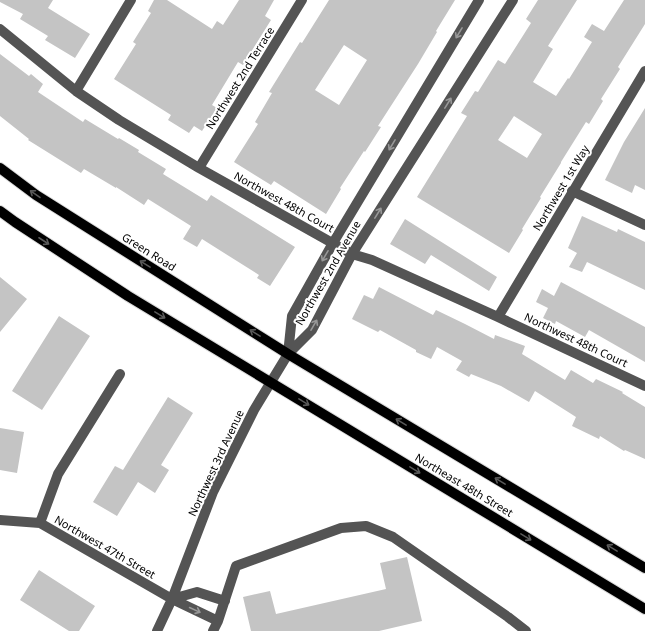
<svg xmlns="http://www.w3.org/2000/svg" width="645" height="631" viewBox="0 0 645 631" font-family="'Noto Sans',sans-serif">
  <rect width="100%" height="100%" fill="#fff"/>
  <path fill="#c4c4c4" fill-rule="evenodd" d="M0,0H53L48,8L90,34L75,58L45,40L48,36L20,19L23,14L0,2Z
    M154,0H167L212,29L217,21L223,25L239,0H274L265,16L271,20L243,65L238,62L212,105L217,108L202,131L194,126L189,133L168,120L171,115L114,79L136,44L133,42L151,13L148,11Z
    M329,0H455L436,31L437,32L418,64L378,126L381,127L365,152L364,151L340,188L341,189L326,214L274,181L271,185L234,162L258,124L255,122L272,93L269,92L300,42L302,43ZM344,45L367,60L339,105L315,90Z
    M538,0H577L548,46L553,49L533,82L556,96L568,78L569,79L592,42L584,37L592,24L604,31L624,0H645V24L618,67L620,69L601,99L603,101L589,124L586,122L561,162V163L540,197L541,198L522,229L523,230L509,253L417,197L467,116L461,113L475,91L478,92L498,60L505,64L531,23L526,19ZM514,116L542,134L527,158L498,140Z
    M0,54L29,76L31,74L43,84L38,92L83,122L85,119L118,139L119,138L139,150L138,152L166,169L163,174L207,201L211,195L295,247L270,286L257,278L259,275L202,239L197,247L183,239L191,226L148,199L144,205L116,187V188L84,169L81,173L28,140L29,139L0,116Z
    M645,108V190L635,185L632,193L605,180L624,142Z
    M582,216L617,232L618,229L645,242V290L587,262L582,272L569,267L577,253L568,248Z
    M405,219L497,277L489,291L431,255L425,264L390,244Z
    M0,277L27,299L0,332Z
    M561,282L645,327V362L589,330L585,337L556,321L555,324L543,318L548,308L536,302L542,289L554,296Z
    M379,287L433,315L436,310L465,324L494,339L495,335L525,346L522,354L565,380L571,370L593,383L596,379L623,392L622,393L645,407V459L625,450L624,451L600,436L599,439L572,426L576,417L535,391L529,402L501,386L471,374L469,377L456,370L462,361L437,347L431,359L416,352V350L380,330L378,332L352,319L364,295L373,299Z
    M59,316L90,336L42,410L12,391Z
    M168,397L193,413L161,465L169,470L155,493L138,482L117,516L93,502L115,466L123,470Z
    M0,428L24,432L17,473L0,470Z
    M407,557L422,621L379,631H251L243,597L270,591L276,614L386,589L380,563Z
    M39,570L95,606L79,631H69L20,600Z"/>
  <g fill="none" stroke-linecap="round" stroke-linejoin="round">
    <defs>
      <path id="major" d="M0,168L36,195L288,354L645,568
        M0,211L15,222L128,296L645,609"/>
    </defs>
    <use href="#major" stroke="#dbdbdb" stroke-width="12"/>
    <path stroke="#545454" stroke-width="10" d="M0,29L76,91L119,120L199,168L352,254L372,260L498,317L645,386
      M76,91L131,0
      M199,168L302,0
      M572,191L645,225
      M498,317L645,71
      M288,354L292,316L333,243L479,0
      M0,520L40,523L172,599L218,621
      M40,523L58,474L120,374
      M172,599L197,592L225,601
      M157,631L172,599L213,492L254,410L288,354L312,330L352,254L513,0
      M213,631L218,621L236,566L341,528L366,526L393,537L508,617L526,631"/>
    <use href="#major" stroke="#000" stroke-width="10"/>
  </g>
  <defs><path id="oneway-shaft" d="M-6 0H5M1.5-3L5.5 0L1.5 3" fill="none" stroke-width="1.6" stroke-linecap="round" stroke-linejoin="round"/></defs>
  <g stroke="#989898">
    <use href="#oneway-shaft" transform="translate(459 33) rotate(121)"/>
    <use href="#oneway-shaft" transform="translate(448 103) rotate(-58)"/>
    <use href="#oneway-shaft" transform="translate(392 145) rotate(121)"/>
    <use href="#oneway-shaft" transform="translate(378 213) rotate(-58)"/>
    <use href="#oneway-shaft" transform="translate(325 256) rotate(120)"/>
    <use href="#oneway-shaft" transform="translate(314 325) rotate(-60)"/>
    <use href="#oneway-shaft" transform="translate(195 610) rotate(25)"/>
  </g>
  <g stroke="#595959">
    <use href="#oneway-shaft" transform="translate(35 194) rotate(-145)"/>
    <use href="#oneway-shaft" transform="translate(44 241) rotate(33)"/>
    <use href="#oneway-shaft" transform="translate(145 264) rotate(-148)"/>
    <use href="#oneway-shaft" transform="translate(160 315) rotate(31)"/>
    <use href="#oneway-shaft" transform="translate(255 333) rotate(-148)"/>
    <use href="#oneway-shaft" transform="translate(304 402) rotate(31)"/>
    <use href="#oneway-shaft" transform="translate(401 422) rotate(-149)"/>
    <use href="#oneway-shaft" transform="translate(415 470) rotate(31)"/>
    <use href="#oneway-shaft" transform="translate(500 481) rotate(-149)"/>
    <use href="#oneway-shaft" transform="translate(526 537) rotate(31)"/>
    <use href="#oneway-shaft" transform="translate(612 548) rotate(-149)"/>
  </g>
  <g text-anchor="middle" stroke-width="4" stroke-linejoin="round" paint-order="stroke">
    <g font-size="11" fill="#000" stroke="#fff">
      <text transform="translate(240 78) rotate(-58)" y="4">Northwest 2nd Terrace</text>
      <text transform="translate(561 188) rotate(-59)" y="4">Northwest 1st Way</text>
      <text transform="translate(284 202) rotate(29)" y="4">Northwest 48th Court</text>
      <text transform="translate(149 252) rotate(32)" y="4">Green Road</text>
      <text transform="translate(328 273) rotate(-60)" y="4">Northwest 2nd Avenue</text>
      <text transform="translate(576 340) rotate(25)" y="4">Northwest 48th Court</text>
      <text transform="translate(216 463) rotate(-65)" y="4">Northwest 3rd Avenue</text>
      <text transform="translate(464 485) rotate(31)" y="4">Northeast 48th Street</text>
      <text transform="translate(105 547) rotate(30)" y="4">Northwest 47th Street</text>
    </g>
  </g>
</svg>
